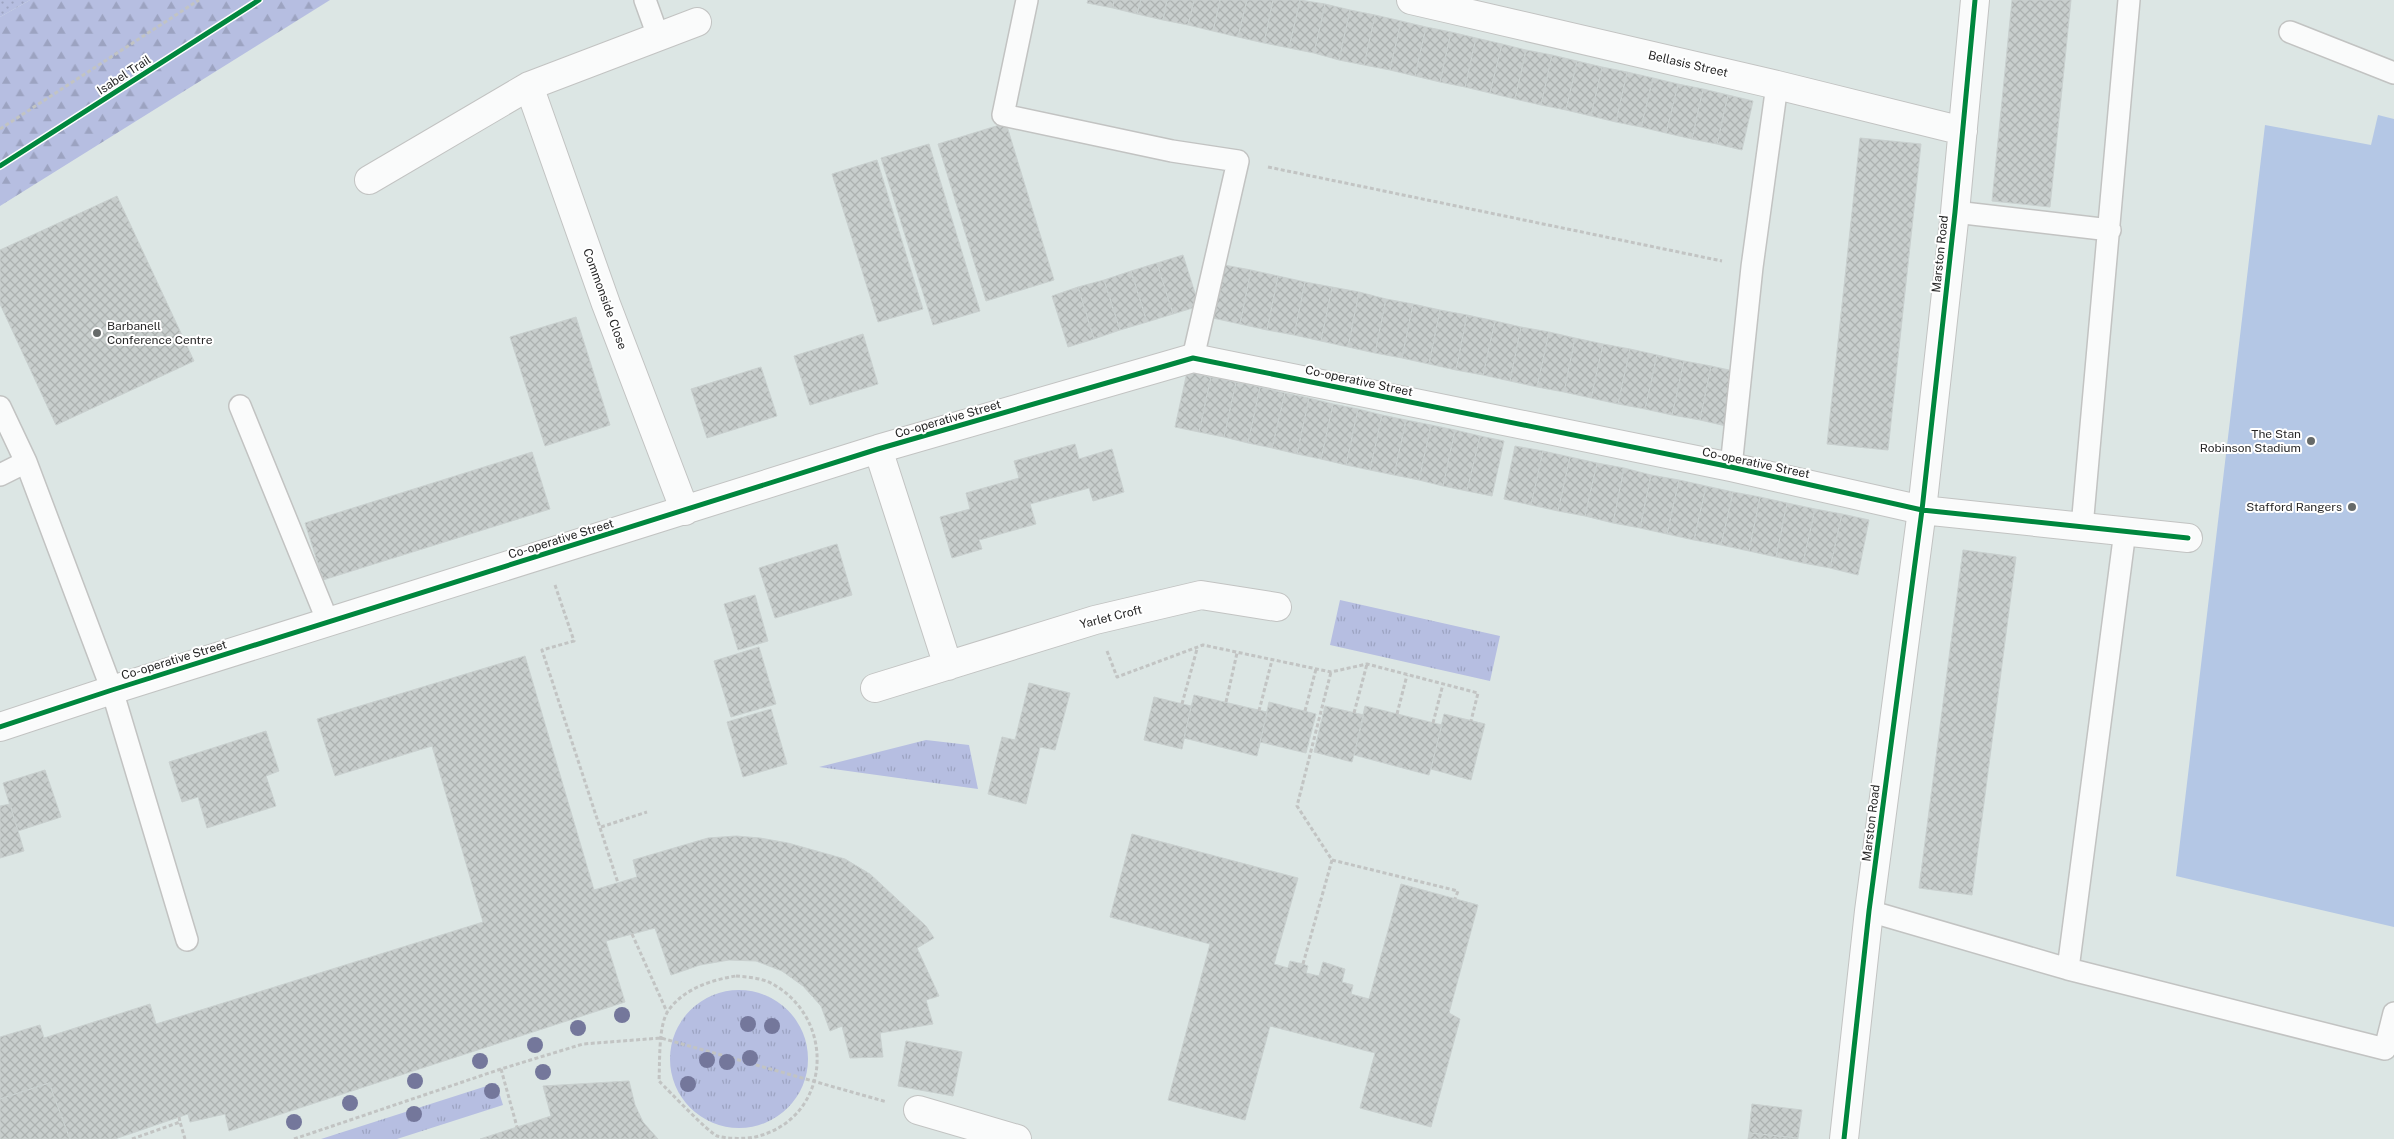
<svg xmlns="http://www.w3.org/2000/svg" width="2394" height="1139" viewBox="0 0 2394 1139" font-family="'Public Sans',sans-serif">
  <defs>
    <pattern id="grass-tufts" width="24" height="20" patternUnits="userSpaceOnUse" patternTransform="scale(1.25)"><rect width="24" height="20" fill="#b6bee1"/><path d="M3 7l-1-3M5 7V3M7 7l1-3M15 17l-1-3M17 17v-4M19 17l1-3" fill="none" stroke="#9ca3c1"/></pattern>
    <pattern id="forest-firs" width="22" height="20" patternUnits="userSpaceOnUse" patternTransform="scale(1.25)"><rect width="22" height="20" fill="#b6bee1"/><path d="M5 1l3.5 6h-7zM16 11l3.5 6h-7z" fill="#9ca3c1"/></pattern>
    <pattern id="park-dots" width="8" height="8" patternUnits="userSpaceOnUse" patternTransform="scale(1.25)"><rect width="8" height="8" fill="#b6bee1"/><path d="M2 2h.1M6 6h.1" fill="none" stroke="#9ca3c1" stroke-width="1.8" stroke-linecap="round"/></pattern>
    <pattern id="building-cross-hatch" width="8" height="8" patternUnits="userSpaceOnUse" patternTransform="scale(1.25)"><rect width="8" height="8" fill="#c8cecd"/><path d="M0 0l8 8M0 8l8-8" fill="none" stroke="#acb1b0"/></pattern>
  </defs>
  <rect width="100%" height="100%" fill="#dce6e4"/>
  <path fill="url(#grass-tufts)" d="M1340,600L1500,636L1490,681L1330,645Z
    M926,740L969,745L978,789L819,767Z
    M670 1059a69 69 0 1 1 138 0a69 69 0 1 1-138 0Z
    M496,1083L503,1105L397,1139H321Z"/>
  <path fill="url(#forest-firs)" d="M30,0H330L0,206V17Z"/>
  <path fill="url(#park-dots)" d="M0,0H30L0,17Z"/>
  <path fill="#b4c7e5" d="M2378,115L2394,119V927L2176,876L2265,125L2371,145Z"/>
  <path fill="url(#building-cross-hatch)" stroke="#c9d0cf" d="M1088,0H1114L1113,8L1087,3Z
    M1114,0H1141L1137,14L1113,8Z
    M1141,0H1167L1163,20L1137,14Z
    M1167,0H1194L1188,25L1163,20Z
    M1194,0H1220L1213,31L1188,25Z
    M1220,0H1247L1238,37L1213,31Z
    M1247,0H1273L1264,43L1238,37Z
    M1273,0H1300L1289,48L1264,43Z
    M1300,0L1325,4L1314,53L1289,48Z
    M2012,0H2071L2050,207L1992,201Z
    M1325,4L1350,10L1339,60L1314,53Z
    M1350,10L1375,15L1364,65L1339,60Z
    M1375,15L1401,21L1390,70L1364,65Z
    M1401,21L1426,27L1415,76L1390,70Z
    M1426,27L1451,32L1440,82L1415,76Z
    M1451,32L1476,38L1465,87L1440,82Z
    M1476,38L1502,44L1490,93L1465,87Z
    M1502,44L1526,50L1515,99L1490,93Z
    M1526,50L1552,55L1541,105L1515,99Z
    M1552,55L1577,61L1566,110L1541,105Z
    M1577,61L1602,67L1591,116L1566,110Z
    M1602,67L1627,72L1616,122L1591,116Z
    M1627,72L1653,78L1641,127L1616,122Z
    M1653,78L1678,84L1666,133L1641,127Z
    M1678,84L1703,89L1692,139L1666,133Z
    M1703,89L1728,95L1717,144L1692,139Z
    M1728,95L1753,101L1742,150L1717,144Z
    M1006,123L1054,280L986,301L938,144Z
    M1860,138L1921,144L1888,450L1827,444Z
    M929,144L980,311L933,325L881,158Z
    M877,160L923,309L878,322L832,174Z
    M117,196L194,361L56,425L0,304V250Z
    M1183,255L1199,306L1173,314L1157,263Z
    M1157,263L1173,314L1147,322L1131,271Z
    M1224,265L1251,270L1240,324L1213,318Z
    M1251,270L1278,276L1267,330L1240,324Z
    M1131,271L1147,322L1120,330L1104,280Z
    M1278,276L1305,282L1294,335L1267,330Z
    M1104,280L1120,330L1094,339L1078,287Z
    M1305,282L1332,287L1321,341L1294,335Z
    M1078,287L1094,339L1068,347L1052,296Z
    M1332,287L1359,292L1348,347L1321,341Z
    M1359,292L1386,299L1375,353L1348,347Z
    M1386,299L1413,304L1402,358L1375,353Z
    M1413,304L1440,310L1429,364L1402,358Z
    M1440,310L1467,315L1456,370L1429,364Z
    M1467,315L1495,321L1483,375L1456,370Z
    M576,317L610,425L545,446L510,337Z
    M1495,321L1521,327L1510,381L1483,375Z
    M1521,327L1549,332L1537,387L1510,381Z
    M1549,332L1575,338L1564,392L1537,387Z
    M863,334L878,384L810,405L794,356Z
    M1575,338L1603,344L1591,398L1564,392Z
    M1603,344L1630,349L1618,404L1591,398Z
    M1630,349L1657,355L1645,409L1618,404Z
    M1657,355L1684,361L1672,415L1645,409Z
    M1684,361L1711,366L1700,420L1672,415Z
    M1711,366L1738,372L1726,426L1700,420Z
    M761,367L777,416L707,438L691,389Z
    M1187,372L1211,377L1199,432L1175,427Z
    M1211,377L1236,382L1224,437L1199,432Z
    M1236,382L1260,387L1248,443L1224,437Z
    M1260,387L1285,393L1272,448L1248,443Z
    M1285,393L1309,398L1297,454L1272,448Z
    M1309,398L1333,404L1321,459L1297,454Z
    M1333,404L1358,409L1346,465L1321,459Z
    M1358,409L1382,415L1370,470L1346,465Z
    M1382,415L1406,420L1394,475L1370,470Z
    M1406,420L1431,425L1419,480L1394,475Z
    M1431,425L1455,430L1443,486L1419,480Z
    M1455,430L1480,436L1467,491L1443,486Z
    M1480,436L1504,441L1492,496L1467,491Z
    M1075,444L1079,459L1112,449L1124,492L1093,501L1089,488L1030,504L1036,524L979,540L982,549L952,558L940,517L970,509L966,493L1019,478L1014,461Z
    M1515,446L1543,451L1531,505L1504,499Z
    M1543,451L1570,457L1558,511L1531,505Z
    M532,452L550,509L323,580L305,523Z
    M1570,457L1597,463L1585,516L1558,511Z
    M1597,463L1624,468L1613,523L1585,516Z
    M1624,468L1651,475L1640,528L1613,523Z
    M1651,475L1679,480L1667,534L1640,528Z
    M1679,480L1706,486L1694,540L1667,534Z
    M1706,486L1733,492L1721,545L1694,540Z
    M1733,492L1760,497L1749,551L1721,545Z
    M1760,497L1787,503L1776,557L1749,551Z
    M1787,503L1815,509L1803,563L1776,557Z
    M1815,509L1842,514L1830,568L1803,563Z
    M1842,514L1869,520L1858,575L1830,568Z
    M837,544L852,595L775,618L759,568Z
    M1963,550L2016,557L1972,895L1919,888Z
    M755,595L768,641L738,650L724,604Z
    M759,647L776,704L731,717L714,661Z
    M525,656L594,890L637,877L633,860L708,838L736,836L760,838L788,843L845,859L870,874L926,926L934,938L917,948L939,996L926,1000L933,1024L880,1033L883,1057L850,1058L842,1026L830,1031L821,1006L803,986L782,971L756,961L729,960L700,965L671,975L655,928L606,941L625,1002L229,1131L225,1114L190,1122L188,1114L115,1139H70L49,1083L0,1099V1037L40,1025L44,1038L150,1004L156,1024L483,922L432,746L335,776L317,719Z
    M1029,683L1070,693L1055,750L1040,747L1026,804L988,794L1002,737L1015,740Z
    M1194,695L1267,712L1257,756L1184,738Z
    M1154,697L1191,706L1182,749L1144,740Z
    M1269,702L1316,714L1306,753L1260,742Z
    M1325,706L1364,715L1352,762L1314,752Z
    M1365,706L1442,725L1429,775L1354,755Z
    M771,709L787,764L743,777L727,722Z
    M1444,714L1485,724L1471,780L1431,769Z
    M266,731L279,771L266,776L276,806L207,828L198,797L182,802L169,762Z
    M45,770L61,817L18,831L3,783Z
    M10,804L24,851L0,858V806Z
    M1132,834L1298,878L1274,964L1288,968L1290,961L1303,964L1308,966L1306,973L1319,976L1323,962L1345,969L1342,982L1353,985L1351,994L1369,999L1401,884L1478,905L1449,1013L1460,1019L1431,1127L1360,1108L1375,1053L1270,1026L1245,1120L1168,1100L1210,944L1110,917Z
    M906,1041L962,1052L953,1096L898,1086Z
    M629,1081L635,1105L643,1122L658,1139H480L551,1116L543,1086Z
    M49,1083L70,1139H0V1099Z
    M1752,1104L1802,1110L1798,1138L1749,1133Z
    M1749,1133L1798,1138V1139H1748Z"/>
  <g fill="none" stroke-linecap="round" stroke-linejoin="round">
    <defs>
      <path id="service" d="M645,0L658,36
        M1027,0L1003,115L1172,151L1238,161L1193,358
        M2290,32L2394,73
        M1955,212L2110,230
        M240,406L328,622
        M0,407L26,462L112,690L187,940
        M1731,467L1752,267L1777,85
        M0,475L26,462
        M2082,527L2129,0
        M1869,911L2068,969L2125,531
        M2068,969L2385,1049L2394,1013"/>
      <path id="minor" d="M1411,0L1777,85L1963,131
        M529,86L606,304L685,511
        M369,180L529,86L697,22
        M878,449L948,666
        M875,688L1095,620L1201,595L1277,607
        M0,727L112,690L878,449L1193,358L1731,467L1922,510L2188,538
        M918,1110L1017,1139
        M1844,1139L1869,911L1922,510L1955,212L1975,0"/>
    </defs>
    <use href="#service" stroke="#c2c3c2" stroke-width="24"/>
    <use href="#minor" stroke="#c2c3c2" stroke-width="30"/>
    <path stroke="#c2c4c3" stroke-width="3" stroke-dasharray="4 2.5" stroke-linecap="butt" d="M0,129L199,0
      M1268,167L1722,261
      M555,585L574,641L542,650L618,883
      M1107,651L1117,677L1203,645L1331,672L1367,664L1478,693L1471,721
      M1226,702L1237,653
      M1182,704L1197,649
      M1259,711L1272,660
      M1305,711L1316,669
      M1354,713L1367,664
      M1397,714L1407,675
      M1433,723L1443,684
      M601,827L647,812
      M1332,860L1458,891L1455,899
      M632,934L667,1012
      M1303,964L1332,860L1297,806L1331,672
      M736,976C749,977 764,978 776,986C838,1024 829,1120 755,1137C744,1139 728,1139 717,1136C708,1132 669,1091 659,1081C660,1064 658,1026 668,1011C683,989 711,980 736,976Z
      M501,1069L517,1127
      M179,1117L180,1122
      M132,1139L180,1122L185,1139
      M294,1139L501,1069L583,1044L661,1038L887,1102"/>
    <use href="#service" stroke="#fafbfb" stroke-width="21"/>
    <use href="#minor" stroke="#fafbfb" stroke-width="28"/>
    <defs>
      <path id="cycleway" d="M0,166L259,0
        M0,727L112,690L878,449L1193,358L1731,467L1922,510L2188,538
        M1844,1139L1869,911L1922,510L1955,212L1975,0"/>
    </defs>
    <use href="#cycleway" stroke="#fff" stroke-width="8"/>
    <use href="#cycleway" stroke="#00873e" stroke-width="5"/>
  </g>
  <g fill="#74779b">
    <circle cx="622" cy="1015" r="8"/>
    <circle cx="748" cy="1024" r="8"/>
    <circle cx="772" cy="1026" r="8"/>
    <circle cx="578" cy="1028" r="8"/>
    <circle cx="535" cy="1045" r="8"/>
    <circle cx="750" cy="1058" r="8"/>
    <circle cx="707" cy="1060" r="8"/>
    <circle cx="480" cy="1061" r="8"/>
    <circle cx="727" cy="1062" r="8"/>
    <circle cx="543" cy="1072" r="8"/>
    <circle cx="415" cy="1081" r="8"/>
    <circle cx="688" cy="1084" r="8"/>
    <circle cx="492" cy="1091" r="8"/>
    <circle cx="350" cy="1103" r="8"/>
    <circle cx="414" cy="1114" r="8"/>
    <circle cx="294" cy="1122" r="8"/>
  </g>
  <g fill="#666a69" stroke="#fff" stroke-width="2">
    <circle cx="97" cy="333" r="5"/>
    <circle cx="2311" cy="441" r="5"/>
    <circle cx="2352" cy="507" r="5"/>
  </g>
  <g text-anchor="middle" stroke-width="4" stroke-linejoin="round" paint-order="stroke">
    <g font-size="12" fill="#272727" stroke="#fff">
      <text transform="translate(1688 64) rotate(13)" y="4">Bellasis Street</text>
      <text transform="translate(124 75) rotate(-33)" y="4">Isabel Trail</text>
      <text transform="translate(1940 254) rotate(-84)" y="4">Marston Road</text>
      <text transform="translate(605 299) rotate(70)" y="4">Commonside Close</text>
      <text transform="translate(1359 381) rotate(12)" y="4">Co-operative Street</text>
      <text transform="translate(948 419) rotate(-16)" y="4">Co-operative Street</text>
      <text transform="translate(1756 463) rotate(12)" y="4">Co-operative Street</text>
      <text transform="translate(561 539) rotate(-17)" y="4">Co-operative Street</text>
      <text transform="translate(1111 617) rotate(-14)" y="4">Yarlet Croft</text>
      <text transform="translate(174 660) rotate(-17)" y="4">Co-operative Street</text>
      <text transform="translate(1871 823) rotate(-83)" y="4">Marston Road</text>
    </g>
    <g font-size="12" fill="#272727" stroke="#fff" text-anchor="end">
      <text x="107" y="330" text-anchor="start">Barbanell<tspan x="107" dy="14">Conference Centre</tspan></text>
      <text x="2301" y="438">The Stan<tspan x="2301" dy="14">Robinson Stadium</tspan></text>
      <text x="2342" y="511">Stafford Rangers</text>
    </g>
  </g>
</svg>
